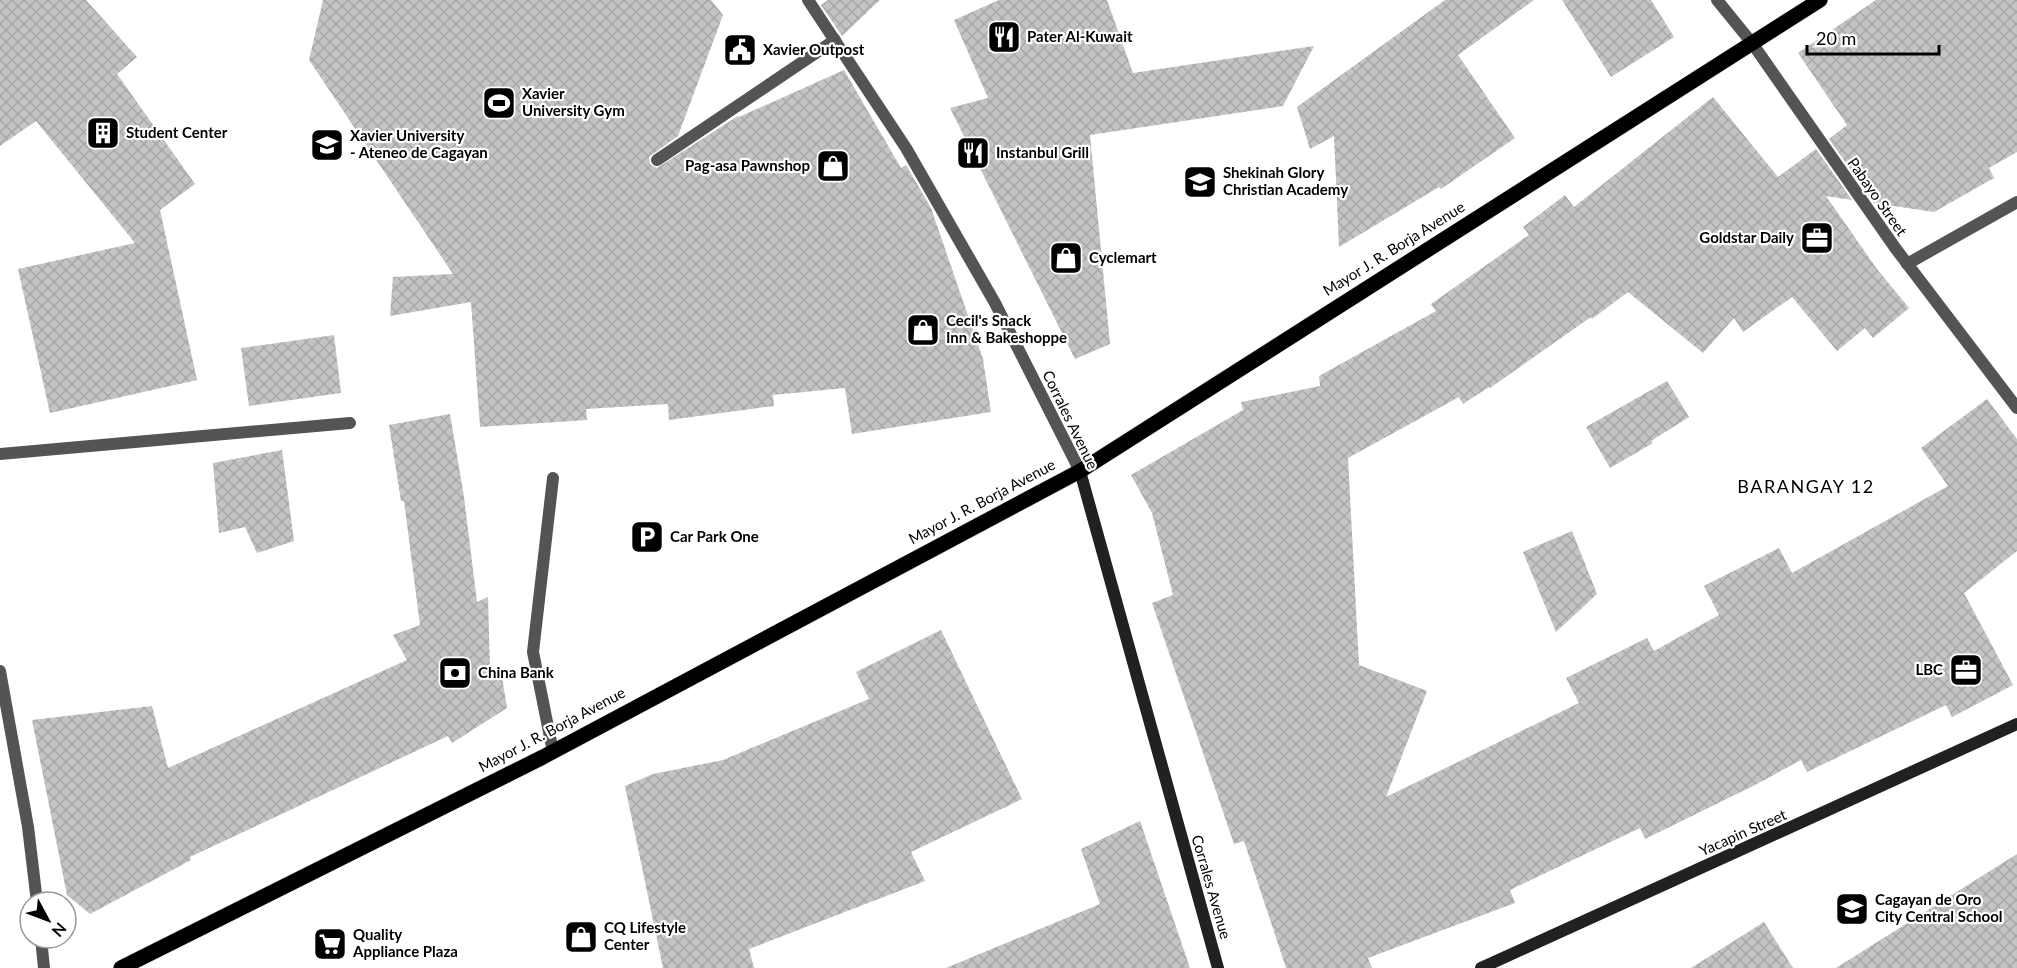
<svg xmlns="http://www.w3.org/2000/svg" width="2017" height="968" viewBox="0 0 2017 968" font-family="Lato,sans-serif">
  <defs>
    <pattern id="building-cross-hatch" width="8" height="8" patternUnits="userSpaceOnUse" patternTransform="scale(1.5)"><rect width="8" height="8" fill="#c4c4c4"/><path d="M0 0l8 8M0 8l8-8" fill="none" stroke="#a7a7a7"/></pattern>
  </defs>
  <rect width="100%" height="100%" fill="#fff"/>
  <path fill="url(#building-cross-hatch)" d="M0,0H86L137,57L117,74L195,184L160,210L197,380L50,413L18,269L135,243L36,121L0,146Z
    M323,0H711L723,15L678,136L649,157L650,164L657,168L738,116L739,117L844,70L901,168L906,165L931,208L983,359L991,412L852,434L845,388L773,395L774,406L669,420L668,404L586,409L587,420L480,427L471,302L390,316L393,277L453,274L309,60Z
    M828,0H880L842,36L821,5Z
    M999,0H1107L1133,73L1314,46L1283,106L1090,135L1110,344L1075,359L950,108L988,98L954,20Z
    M1445,0H1534L1458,55L1515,138L1441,189L1439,187L1339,247L1334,136L1310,149L1297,107Z
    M1562,0H1651L1674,37L1611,77Z
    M1876,0H2017V152L1989,168L1994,178L1934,212L1874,203L1829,139L1847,125L1798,53Z
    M1713,97L1778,177L1816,149L1852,200L1826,196L1877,269L1909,308L1873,338L1865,328L1837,351L1792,297L1743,332L1734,318L1703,353L1628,292L1592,319L1591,317L1490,388L1489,387L1463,404L1459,397L1348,458L1359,665L1427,691L1386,797L1579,703L1566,678L1647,638L1654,651L1719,615L1704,586L1779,548L1792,573L1948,486L1921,448L1987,399L2017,439V551L1964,593L2013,685L1952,717L1946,705L1807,772L1801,760L1755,785L1645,839L1640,828L1510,890L1515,903L1368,958L1372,968H1286L1244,841L1234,844L1152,603L1173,595L1152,513L1131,475L1243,410L1241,402L1320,386L1319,376L1436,311L1431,304L1529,235L1523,227L1565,195L1574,207Z
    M334,335L341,393L249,406L241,348Z
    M1667,381L1689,417L1651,441L1653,443L1610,468L1586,427Z
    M450,414L464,497L477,602L488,597L490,669L502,677L507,708L452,743L448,736L190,857L191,860L90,914L67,895L32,720L152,706L168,768L407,660L393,635L420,625L404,501H401L389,425Z
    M282,450L294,541L257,553L245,527L219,533L213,463Z
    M1572,531L1597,594L1556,632L1523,552Z
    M941,630L1022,799L911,852L925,881L749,949L754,968H663L625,786L653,774L723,760L869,699L856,672Z
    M1140,821L1190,968H946L1100,904L1081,849Z
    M2017,854V968H1836Z
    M1764,922L1793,968H1691Z"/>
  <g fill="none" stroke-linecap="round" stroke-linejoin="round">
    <defs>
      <path id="primary" d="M121,968L543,757L1080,471L1820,0"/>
    </defs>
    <use href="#primary" stroke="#dbdbdb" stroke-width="16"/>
    <path stroke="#545454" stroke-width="12" d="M657,160L835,40
      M553,752L533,652L553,478"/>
    <path stroke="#545454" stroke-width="12" d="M1907,264L2017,202
      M0,454L350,423
      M0,671L28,827L37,902
      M41,938L44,968"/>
    <path stroke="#545454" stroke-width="12" d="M808,0L906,148L995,303L1080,471
      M1717,0L1752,43L1896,249L2017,408"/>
    <path stroke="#212121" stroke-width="12" d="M1080,471L1218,968
      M1481,968L2017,724"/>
    <use href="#primary" stroke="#000" stroke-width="15"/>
  </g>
  <defs>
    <symbol id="restaurant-square" viewBox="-11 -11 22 22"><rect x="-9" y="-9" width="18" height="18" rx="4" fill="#000" stroke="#fff"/><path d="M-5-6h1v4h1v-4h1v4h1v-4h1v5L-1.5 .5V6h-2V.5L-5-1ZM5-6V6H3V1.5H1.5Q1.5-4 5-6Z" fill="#fff"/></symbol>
    <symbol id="civic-square" viewBox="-11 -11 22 22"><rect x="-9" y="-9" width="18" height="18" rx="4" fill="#000" stroke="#fff"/><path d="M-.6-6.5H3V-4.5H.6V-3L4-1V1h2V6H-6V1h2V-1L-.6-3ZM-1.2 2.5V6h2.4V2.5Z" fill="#fff"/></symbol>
    <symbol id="stadium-square" viewBox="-11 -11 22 22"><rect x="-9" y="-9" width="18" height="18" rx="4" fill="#000" stroke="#fff"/><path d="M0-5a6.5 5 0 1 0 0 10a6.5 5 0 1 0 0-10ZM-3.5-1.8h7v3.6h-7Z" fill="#fff"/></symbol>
    <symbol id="building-square" viewBox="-11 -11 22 22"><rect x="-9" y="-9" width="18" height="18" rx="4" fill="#000" stroke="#fff"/><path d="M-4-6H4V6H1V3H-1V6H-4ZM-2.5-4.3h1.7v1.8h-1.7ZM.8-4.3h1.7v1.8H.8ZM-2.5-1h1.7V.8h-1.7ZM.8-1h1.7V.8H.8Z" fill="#fff"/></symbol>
    <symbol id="university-square" viewBox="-11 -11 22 22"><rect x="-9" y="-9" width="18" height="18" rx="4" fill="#000" stroke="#fff"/><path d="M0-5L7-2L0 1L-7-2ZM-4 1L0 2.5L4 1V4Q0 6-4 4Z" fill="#fff"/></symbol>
    <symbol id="shop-square" viewBox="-11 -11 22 22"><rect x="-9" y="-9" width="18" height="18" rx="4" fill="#000" stroke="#fff"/><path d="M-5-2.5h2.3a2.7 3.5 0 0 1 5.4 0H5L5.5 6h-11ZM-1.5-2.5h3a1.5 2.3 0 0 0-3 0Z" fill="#fff"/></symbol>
    <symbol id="school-square" viewBox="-11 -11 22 22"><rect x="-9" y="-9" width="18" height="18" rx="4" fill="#000" stroke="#fff"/><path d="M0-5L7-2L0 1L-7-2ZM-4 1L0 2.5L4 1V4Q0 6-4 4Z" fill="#fff"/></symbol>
    <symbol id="office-square" viewBox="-11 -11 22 22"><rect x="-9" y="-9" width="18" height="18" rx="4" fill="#000" stroke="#fff"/><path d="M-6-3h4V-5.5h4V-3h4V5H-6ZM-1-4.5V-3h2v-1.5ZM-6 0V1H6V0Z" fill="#fff"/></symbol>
    <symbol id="parking-square" viewBox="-11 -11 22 22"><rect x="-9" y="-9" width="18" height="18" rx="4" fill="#000" stroke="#fff"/><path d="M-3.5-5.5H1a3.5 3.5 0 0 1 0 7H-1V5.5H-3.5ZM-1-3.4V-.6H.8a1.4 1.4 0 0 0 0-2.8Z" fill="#fff"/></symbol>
    <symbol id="bank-square" viewBox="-11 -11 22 22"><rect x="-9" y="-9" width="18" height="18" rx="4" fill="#000" stroke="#fff"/><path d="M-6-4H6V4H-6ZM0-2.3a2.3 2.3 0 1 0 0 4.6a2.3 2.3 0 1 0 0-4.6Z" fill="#fff"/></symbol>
    <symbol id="supermarket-square" viewBox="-11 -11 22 22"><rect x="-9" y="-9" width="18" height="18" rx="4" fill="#000" stroke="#fff"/><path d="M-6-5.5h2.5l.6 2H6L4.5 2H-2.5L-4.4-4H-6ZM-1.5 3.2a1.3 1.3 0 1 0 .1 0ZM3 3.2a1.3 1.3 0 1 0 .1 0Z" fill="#fff"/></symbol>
  </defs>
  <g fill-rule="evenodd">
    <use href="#restaurant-square" x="985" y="18" width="38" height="38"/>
    <use href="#civic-square" x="721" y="31" width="38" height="38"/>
    <use href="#stadium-square" x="480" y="84" width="38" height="38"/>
    <use href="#building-square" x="84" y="114" width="38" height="38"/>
    <use href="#university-square" x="308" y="126" width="38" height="38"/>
    <use href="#restaurant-square" x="954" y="134" width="38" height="38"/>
    <use href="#shop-square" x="814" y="147" width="38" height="38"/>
    <use href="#school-square" x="1181" y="163" width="38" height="38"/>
    <use href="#office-square" x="1798" y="219" width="38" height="38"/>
    <use href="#shop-square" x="1047" y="239" width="38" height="38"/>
    <use href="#shop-square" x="904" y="311" width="38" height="38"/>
    <use href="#parking-square" x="628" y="518" width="38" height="38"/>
    <use href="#office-square" x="1947" y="651" width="38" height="38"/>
    <use href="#bank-square" x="436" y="654" width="38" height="38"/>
    <use href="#school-square" x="1833" y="890" width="38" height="38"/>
    <use href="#shop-square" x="562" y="918" width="38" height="38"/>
    <use href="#supermarket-square" x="311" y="925" width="38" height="38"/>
  </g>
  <g text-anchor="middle" stroke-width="4.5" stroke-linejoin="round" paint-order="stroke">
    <g font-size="15" font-weight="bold" fill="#000" stroke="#fff" text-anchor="start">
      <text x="1027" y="42">Pater Al-Kuwait</text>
      <text x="763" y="55">Xavier Outpost</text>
      <text x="522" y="99">Xavier<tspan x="522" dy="17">University Gym</tspan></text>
      <text x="126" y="138">Student Center</text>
      <text x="350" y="141">Xavier University<tspan x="350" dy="17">- Ateneo de Cagayan</tspan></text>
      <text x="996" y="158">Instanbul Grill</text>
      <text x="810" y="171" text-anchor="end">Pag-asa Pawnshop</text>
      <text x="1223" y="178">Shekinah Glory<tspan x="1223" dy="17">Christian Academy</tspan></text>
      <text x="1794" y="243" text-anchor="end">Goldstar Daily</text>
      <text x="1089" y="263">Cyclemart</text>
      <text x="946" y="326">Cecil's Snack<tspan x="946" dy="17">Inn &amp; Bakeshoppe</tspan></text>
      <text x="670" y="542">Car Park One</text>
      <text x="1943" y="675" text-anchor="end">LBC</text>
      <text x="478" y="678">China Bank</text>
      <text x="1875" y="905">Cagayan de Oro<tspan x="1875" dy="17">City Central School</tspan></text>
      <text x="604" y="933">CQ Lifestyle<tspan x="604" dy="17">Center</tspan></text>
      <text x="353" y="940">Quality<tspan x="353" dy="17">Appliance Plaza</tspan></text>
    </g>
    <g font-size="15" fill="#000" stroke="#fff">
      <text transform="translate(1877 197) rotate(55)" y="5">Pabayo Street</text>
      <text transform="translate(1394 249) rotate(-32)" y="5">Mayor J. R. Borja Avenue</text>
      <text transform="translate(1070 420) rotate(64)" y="5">Corrales Avenue</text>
      <text transform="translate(982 502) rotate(-28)" y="5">Mayor J. R. Borja Avenue</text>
      <text transform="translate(552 730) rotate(-28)" y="5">Mayor J. R. Borja Avenue</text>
      <text transform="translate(1743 833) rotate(-24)" y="5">Yacapin Street</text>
      <text transform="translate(1211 887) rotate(74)" y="5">Corrales Avenue</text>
    </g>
    <g font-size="18" letter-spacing="1.5" fill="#000" stroke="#fff">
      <text x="1806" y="493">BARANGAY 12</text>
    </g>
  </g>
  <g transform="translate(48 920) rotate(131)"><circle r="28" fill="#ffffff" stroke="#999999" stroke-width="1.5"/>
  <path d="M0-4.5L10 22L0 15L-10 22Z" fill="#000000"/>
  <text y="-9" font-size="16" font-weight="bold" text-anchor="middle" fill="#000000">N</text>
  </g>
  <path d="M1807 45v9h132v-9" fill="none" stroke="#000000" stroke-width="3"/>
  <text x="1816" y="45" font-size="18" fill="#000000" stroke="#ffffff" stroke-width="4.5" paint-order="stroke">20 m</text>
</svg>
